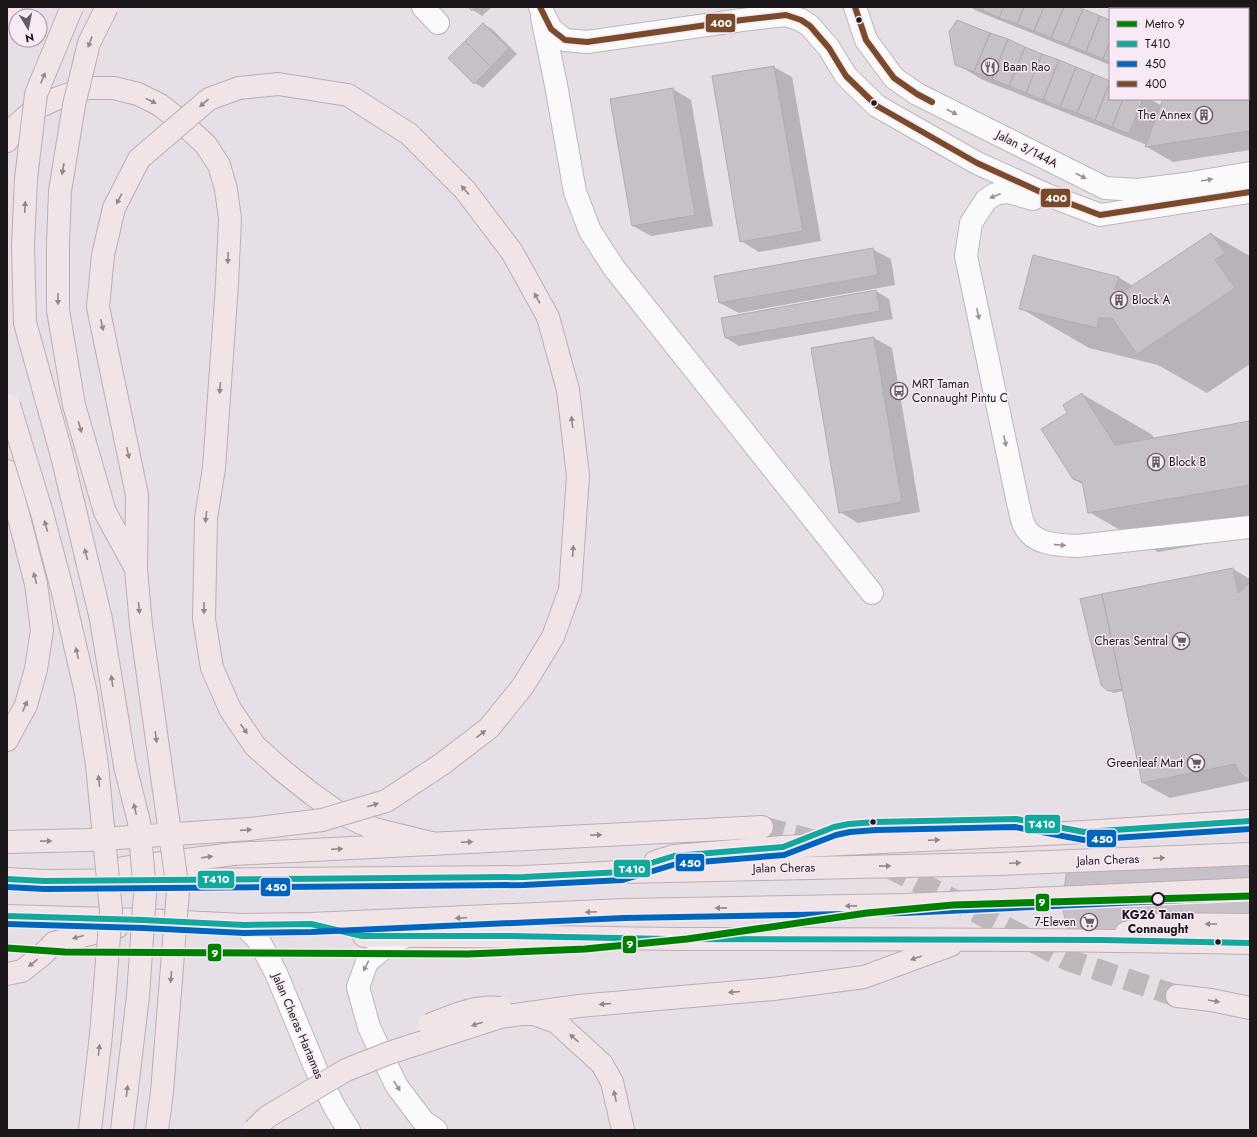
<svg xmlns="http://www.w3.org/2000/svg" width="1257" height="1137" viewBox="0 0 1257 1137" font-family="Jost,sans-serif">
  <rect width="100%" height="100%" fill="#e6e0e6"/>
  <path fill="#0003" d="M470,7H492L482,16L473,10Z
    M970,7H1076L1110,21V65L977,11Z
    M957,21L1110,82V99H1150L1162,106L1164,99H1248V49L1250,50V150L1173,162L1147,147V145L983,80L956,64Z
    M483,24L492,29L517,54L483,88L475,83Z
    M774,67L792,77L821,241L759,252L741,241L713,77Z
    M673,89L691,100L713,226L651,236L633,226Z
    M1211,234L1250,256V364L1207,393L1158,365L1089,348L1020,308L1118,277L1133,286Z
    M872,249L891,259L895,285L739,313L720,303Z
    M876,291L889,299L893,319L739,346L726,338Z
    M874,338L892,348L920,512L858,523L840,512Z
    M1082,394L1151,434L1155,439L1250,422V536L1158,552L1089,512L1084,485L1073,479L1069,413Z
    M1233,569L1250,579V781L1170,798L1143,783L1124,691L1113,693L1109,690L1102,595Z"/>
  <path fill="#c6c1c6" stroke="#b1acb1" d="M468,7H477L472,11Z
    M974,7H984L982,10Z
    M984,7H1004L999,18L982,10Z
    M1004,7H1024L1017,24L999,18Z
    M1024,7H1044L1034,31L1017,24Z
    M1044,7H1064L1051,38L1034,31Z
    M1064,7H1078L1083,9L1068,45L1051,38Z
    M1083,9L1100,16L1086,52L1068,45Z
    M1100,16L1110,20V41L1103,59L1086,52Z
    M957,20L990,33L974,72L955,65L949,32Z
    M483,23L509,48L491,67L465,41Z
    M990,33L1008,39L992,79L974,72Z
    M1250,33V54L1248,44V34Z
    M1008,39L1025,47L1009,86L992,79Z
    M465,41L491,67L474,84L448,58Z
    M1110,41V62L1103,59Z
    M1025,47L1042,54L1026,93L1009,86Z
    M1042,54L1059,60L1043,100L1026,93Z
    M1059,60L1076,67L1060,107L1043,100Z
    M1248,62L1250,74V131L1145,147L1163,99H1248Z
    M774,66L803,231L740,242L712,76Z
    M1076,67L1093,74L1077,113L1060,107Z
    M1093,74L1110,81L1095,120L1077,113Z
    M1110,82V99H1123L1112,127L1095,120Z
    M673,88L695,215L632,226L610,99Z
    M1123,99H1143L1129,134L1112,127Z
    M1211,233L1225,253L1215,260L1235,288L1137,354L1112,318H1099L1097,328L1019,309L1033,255L1119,277L1115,289L1124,291Z
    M873,248L878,275L719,303L714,276Z
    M876,290L880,311L725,338L721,318Z
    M874,337L902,502L839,513L811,348Z
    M1082,393L1115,445L1250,421V485L1088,513L1082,482L1073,479L1041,429L1067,413L1063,405Z
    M1233,568L1238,593L1250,582V780L1243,776L1238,770L1235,764L1142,783L1102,594Z
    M1102,594L1122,689L1108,691L1101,685L1080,599Z
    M1250,856V945L1072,948L1062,906L1068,861Z"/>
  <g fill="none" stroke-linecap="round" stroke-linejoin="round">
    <path stroke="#beb8bd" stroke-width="22" stroke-dasharray="22 11" stroke-linecap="butt" d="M762,827L860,853L946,896L1068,960L1177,996"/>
    <defs>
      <path id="minor" d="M423,7L438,23
        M540,7L551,29L565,40L587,42L742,20L786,15L801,20L810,26L829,48L846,76L877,106L977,163L1045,194L1100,215L1250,192
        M855,7L866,40L894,78L917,94L1105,188L1138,190L1185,184L1250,173
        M542,17L556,85L575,192L590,231L614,268L872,593
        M1033,199L1008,192L995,194L986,200L971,223L966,256L1018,503C1020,510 1021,519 1024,525C1033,545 1058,545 1077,546L1250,527
        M244,925L259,941L276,973L315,1067L335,1108L349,1130
        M408,936L391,942L367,962L358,987L369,1027L396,1085L423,1121L436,1130"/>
      <path id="highway" d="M7,17L11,7
        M239,88L278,84L348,95L409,134L465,190L512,252L548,317L568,390L578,476L570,590
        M7,141L17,125L36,108L58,98L87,88H114L138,94L160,105L178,119L206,145L219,165L226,189L230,219L227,284L214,468L206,518L204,619L212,668L230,709L255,746L283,771L312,794L336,811L374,829L435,844
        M7,471L36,584L42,630L36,669L26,705L7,740
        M655,862L674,856L783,847L1084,832L1250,821
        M124,868L233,854L762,827
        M7,879L44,881L524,877L622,872L1000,864L1250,854
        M7,916L143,920L244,925L311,924L624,910L905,905L1250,889
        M1126,933L1162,924L1250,925
        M364,936C470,935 575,938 680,939C870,939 1060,939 1250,943
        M7,974L22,971L42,955L54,943L117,927
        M773,989L864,977L951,945
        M1177,996L1211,1000L1250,1008
        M602,1064L612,1082L623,1130"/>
    </defs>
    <use href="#minor" stroke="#bcb6bb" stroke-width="24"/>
    <use href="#highway" stroke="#bdadb2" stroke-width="24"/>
    <use href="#minor" stroke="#fbfafb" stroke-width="22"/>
    <use href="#highway" stroke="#f0e4e6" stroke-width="22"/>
    <defs>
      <path id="highway-bridge" d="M72,7L36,94L26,179L23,246L25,323L61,452L101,619L125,766L139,822L145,893L138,996L122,1130
        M107,7L89,43L74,105L60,191L58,243V310L74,405L105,512L135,567
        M9,405L42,513L62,589L86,693L97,765L111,911L101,1035L90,1130
        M7,842L87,840L250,829L322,820L386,801L442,764L489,728L523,686L553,637L570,590
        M531,1013L556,1022L602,1064
        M429,1025C452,1016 475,1005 500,1008
        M157,1130L162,1092L178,891L141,625L136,569L137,495L98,307L103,255L114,208L139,159L209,99L239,88
        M254,1130L267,1117L346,1070L389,1053L500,1017L579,1006L773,989"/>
    </defs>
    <use href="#highway-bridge" stroke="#bdadb2" stroke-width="24" stroke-linecap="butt"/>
    <use href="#highway-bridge" stroke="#f0e4e6" stroke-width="22"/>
    <defs>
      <path id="bus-1" d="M7,879L44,881L524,877L622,872L674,856L783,847L834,827L849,824L876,822L1016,819L1084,832L1250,821
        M7,916L143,920L244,925L311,924L362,936H510L670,939L1102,940L1250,943"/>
      <path id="bus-2" d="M7,887L44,889L524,885L623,880L676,864L784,855L836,835L850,832L876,830L1015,827L1084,840L1250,829
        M7,924L143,928L244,933L311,932L624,918L905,913L1250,897"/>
      <path id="bus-3" d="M540,7L551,29L565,40L587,42L742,20L786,15L801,20L810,26L829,48L846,76L877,106L977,163L1045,194L1100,215L1250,192
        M855,7L866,40L894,78L917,94L932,102"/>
    </defs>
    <use href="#bus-1" stroke="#f7e9f6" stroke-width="9"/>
    <use href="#bus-2" stroke="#f7e9f6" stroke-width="9"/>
    <use href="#bus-3" stroke="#f7e9f6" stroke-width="9"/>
    <use href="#bus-1" stroke="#12a89d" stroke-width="6"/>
    <use href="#bus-2" stroke="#0065bd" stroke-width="6"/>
    <use href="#bus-3" stroke="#7a4b2a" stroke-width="6"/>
    <defs>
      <path id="metro-1" d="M7,948L65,952L468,954L585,949L687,939L867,913L953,905L1250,896"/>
    </defs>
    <use href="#metro-1" stroke="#f7e9f6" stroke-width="10"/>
    <use href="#metro-1" stroke="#008000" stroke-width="7"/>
  </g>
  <defs><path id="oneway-solid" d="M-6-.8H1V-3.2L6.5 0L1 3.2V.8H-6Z"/></defs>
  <g fill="#91888b">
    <use href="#oneway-solid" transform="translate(90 42) rotate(110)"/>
    <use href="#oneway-solid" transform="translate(43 78) rotate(-68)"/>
    <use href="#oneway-solid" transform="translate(151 101) rotate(26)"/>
    <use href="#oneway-solid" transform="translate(204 103) rotate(139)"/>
    <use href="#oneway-solid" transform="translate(63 169) rotate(100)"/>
    <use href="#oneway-solid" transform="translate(465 190) rotate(-131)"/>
    <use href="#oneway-solid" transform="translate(119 199) rotate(117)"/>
    <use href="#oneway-solid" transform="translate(25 207) rotate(-87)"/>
    <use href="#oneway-solid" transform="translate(228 258) rotate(92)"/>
    <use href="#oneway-solid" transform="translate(537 298) rotate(-119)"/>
    <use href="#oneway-solid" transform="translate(58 299) rotate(90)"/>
    <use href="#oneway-solid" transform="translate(102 325) rotate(78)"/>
    <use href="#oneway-solid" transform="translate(220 388) rotate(94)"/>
    <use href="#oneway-solid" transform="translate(572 422) rotate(-97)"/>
    <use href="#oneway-solid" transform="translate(80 427) rotate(74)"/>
    <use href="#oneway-solid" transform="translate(128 453) rotate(78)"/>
    <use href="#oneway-solid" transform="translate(206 517) rotate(96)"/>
    <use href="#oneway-solid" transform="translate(46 526) rotate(-105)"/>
    <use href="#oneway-solid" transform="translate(573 551) rotate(-86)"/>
    <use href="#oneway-solid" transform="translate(86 554) rotate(-104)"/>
    <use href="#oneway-solid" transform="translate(35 578) rotate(-104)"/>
    <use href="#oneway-solid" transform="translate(139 608) rotate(85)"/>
    <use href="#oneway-solid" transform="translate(204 608) rotate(90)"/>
    <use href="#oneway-solid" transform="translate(77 653) rotate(-103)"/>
    <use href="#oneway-solid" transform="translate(112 681) rotate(-99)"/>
    <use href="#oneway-solid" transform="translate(25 706) rotate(-67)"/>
    <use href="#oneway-solid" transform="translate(244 729) rotate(55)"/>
    <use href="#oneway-solid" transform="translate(481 734) rotate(-37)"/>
    <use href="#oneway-solid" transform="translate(156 737) rotate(82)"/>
    <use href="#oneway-solid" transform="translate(99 781) rotate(-96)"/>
    <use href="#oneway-solid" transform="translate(373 805) rotate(-17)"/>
    <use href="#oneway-solid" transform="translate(135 809) rotate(-103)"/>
    <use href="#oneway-solid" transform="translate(246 830) rotate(-4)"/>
    <use href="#oneway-solid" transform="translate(596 835) rotate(-3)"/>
    <use href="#oneway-solid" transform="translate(934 840) rotate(-3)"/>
    <use href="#oneway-solid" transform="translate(46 841) rotate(-1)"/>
    <use href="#oneway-solid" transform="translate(467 842) rotate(-3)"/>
    <use href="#oneway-solid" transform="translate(337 849) rotate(-3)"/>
    <use href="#oneway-solid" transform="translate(207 857) rotate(-7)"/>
    <use href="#oneway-solid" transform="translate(1159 858) rotate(-2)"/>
    <use href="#oneway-solid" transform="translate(1015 863) rotate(-2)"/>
    <use href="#oneway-solid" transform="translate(885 866) rotate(-1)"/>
    <use href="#oneway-solid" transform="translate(851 906) rotate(179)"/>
    <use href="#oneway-solid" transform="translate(721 908) rotate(179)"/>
    <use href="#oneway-solid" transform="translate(591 912) rotate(177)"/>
    <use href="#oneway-solid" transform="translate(461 918) rotate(177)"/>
    <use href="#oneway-solid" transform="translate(1211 924) rotate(-180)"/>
    <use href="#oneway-solid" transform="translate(78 937) rotate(165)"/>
    <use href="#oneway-solid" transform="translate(916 958) rotate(160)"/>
    <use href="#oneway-solid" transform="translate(33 963) rotate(141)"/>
    <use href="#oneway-solid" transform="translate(171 977) rotate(95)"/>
    <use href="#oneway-solid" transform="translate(734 992) rotate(175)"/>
    <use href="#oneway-solid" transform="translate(1214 1001) rotate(10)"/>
    <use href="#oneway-solid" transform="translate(605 1004) rotate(175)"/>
    <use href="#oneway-solid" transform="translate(477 1024) rotate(162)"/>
    <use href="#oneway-solid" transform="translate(574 1038) rotate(-139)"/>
    <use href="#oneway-solid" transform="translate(99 1050) rotate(-83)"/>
    <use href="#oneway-solid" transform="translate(127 1091) rotate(-83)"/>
    <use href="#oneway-solid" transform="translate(615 1096) rotate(-102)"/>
  </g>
  <g fill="#979496">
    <use href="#oneway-solid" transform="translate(952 112) rotate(27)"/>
    <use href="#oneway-solid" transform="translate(1081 176) rotate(27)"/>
    <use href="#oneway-solid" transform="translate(1207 180) rotate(-10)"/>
    <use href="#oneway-solid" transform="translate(995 196) rotate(157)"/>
    <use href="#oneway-solid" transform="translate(978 314) rotate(78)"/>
    <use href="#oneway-solid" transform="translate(1005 441) rotate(78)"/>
    <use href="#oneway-solid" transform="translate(1060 545) rotate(4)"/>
    <use href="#oneway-solid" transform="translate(366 966) rotate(117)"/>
    <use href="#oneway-solid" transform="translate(397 1086) rotate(57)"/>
  </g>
  <defs>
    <symbol id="restaurant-ring" viewBox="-11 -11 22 22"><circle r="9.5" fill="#f7e9f6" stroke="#635d62" stroke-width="1.5"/><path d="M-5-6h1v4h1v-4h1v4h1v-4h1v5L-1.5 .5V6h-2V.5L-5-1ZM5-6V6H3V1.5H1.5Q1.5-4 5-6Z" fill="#635d62"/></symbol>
    <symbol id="building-ring" viewBox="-11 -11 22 22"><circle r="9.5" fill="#f7e9f6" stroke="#635d62" stroke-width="1.5"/><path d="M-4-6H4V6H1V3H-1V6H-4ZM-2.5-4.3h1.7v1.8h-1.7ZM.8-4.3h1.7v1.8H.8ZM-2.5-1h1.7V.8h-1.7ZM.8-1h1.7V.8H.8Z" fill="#635d62"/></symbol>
    <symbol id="bus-ring" viewBox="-11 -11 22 22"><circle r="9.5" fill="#f7e9f6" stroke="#635d62" stroke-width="1.5"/><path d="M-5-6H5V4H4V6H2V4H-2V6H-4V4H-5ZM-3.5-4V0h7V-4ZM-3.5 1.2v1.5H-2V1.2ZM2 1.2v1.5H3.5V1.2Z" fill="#635d62"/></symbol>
    <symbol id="supermarket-ring" viewBox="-11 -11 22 22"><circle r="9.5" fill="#f7e9f6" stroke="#635d62" stroke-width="1.5"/><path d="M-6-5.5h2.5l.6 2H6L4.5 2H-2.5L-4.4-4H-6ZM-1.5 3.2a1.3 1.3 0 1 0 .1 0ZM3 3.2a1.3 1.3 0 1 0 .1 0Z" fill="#635d62"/></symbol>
  </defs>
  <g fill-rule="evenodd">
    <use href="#restaurant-ring" x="980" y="57" width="20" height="20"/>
    <use href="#building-ring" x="1194" y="105" width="20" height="20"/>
    <use href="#building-ring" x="1109" y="290" width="20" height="20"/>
    <use href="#bus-ring" x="889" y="381" width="20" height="20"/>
    <use href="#building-ring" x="1146" y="452" width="20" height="20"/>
    <use href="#supermarket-ring" x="1171" y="631" width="20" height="20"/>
    <use href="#supermarket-ring" x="1186" y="753" width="20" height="20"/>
    <use href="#supermarket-ring" x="1079" y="912" width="20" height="20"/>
  </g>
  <g fill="#1c171b" stroke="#f7e9f6" stroke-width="1.5">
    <circle cx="859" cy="20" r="3.5"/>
    <circle cx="874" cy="103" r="3.5"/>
    <circle cx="873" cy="822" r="3.5"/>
    <circle cx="1218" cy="942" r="3.5"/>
  </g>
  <circle fill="#f7e9f6" stroke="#1c171b" stroke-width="2" cx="1158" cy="899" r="6"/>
  <g text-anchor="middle" stroke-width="3" stroke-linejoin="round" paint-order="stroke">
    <g font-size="12" fill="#1c171b" stroke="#f7e9f6" text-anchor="start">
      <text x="1003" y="71">Baan Rao</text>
      <text x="1191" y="119" text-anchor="end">The Annex</text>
      <text x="1132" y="304">Block A</text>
      <text x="912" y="388">MRT Taman<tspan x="912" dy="14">Connaught Pintu C</tspan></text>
      <text x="1169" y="466">Block B</text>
      <text x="1168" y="645" text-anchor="end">Cheras Sentral</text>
      <text x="1183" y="767" text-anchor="end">Greenleaf Mart</text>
      <text x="1076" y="926" text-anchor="end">7-Eleven</text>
    </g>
    <g font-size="12" fill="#1c171b" stroke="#f7e9f6">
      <text transform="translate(1027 149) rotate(27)" y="4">Jalan 3/144A</text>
      <text transform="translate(1108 860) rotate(-2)" y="4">Jalan Cheras</text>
      <text transform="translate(784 868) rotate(-1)" y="4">Jalan Cheras</text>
      <text transform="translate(298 1026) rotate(67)" y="4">Jalan Cheras Hartamas</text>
    </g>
    <g font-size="12" font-weight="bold" fill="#1c171b" stroke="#f7e9f6">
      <text x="1158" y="919">KG26 Taman<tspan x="1158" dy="14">Connaught</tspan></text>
    </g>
  </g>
  <g stroke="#f7e9f6" stroke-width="1.5">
    <rect x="705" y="13" width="31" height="20" rx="4" fill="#7a4b2a"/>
    <rect x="1040" y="188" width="31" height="20" rx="4" fill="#7a4b2a"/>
    <rect x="1024" y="814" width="37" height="20" rx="4" fill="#12a89d"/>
    <rect x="1086" y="829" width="31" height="19" rx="4" fill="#0065bd"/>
    <rect x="675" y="853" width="30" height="19" rx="4" fill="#0065bd"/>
    <rect x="613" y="859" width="38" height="19" rx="4" fill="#12a89d"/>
    <rect x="197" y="870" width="38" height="19" rx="4" fill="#12a89d"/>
    <rect x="260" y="877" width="31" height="20" rx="4" fill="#0065bd"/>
    <rect x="1035" y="893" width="15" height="19" rx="4" fill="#008000"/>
    <rect x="622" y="935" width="15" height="19" rx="4" fill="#008000"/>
    <rect x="207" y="943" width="15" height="19" rx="4" fill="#008000"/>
  </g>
  <g font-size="11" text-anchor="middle" font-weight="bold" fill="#fff">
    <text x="721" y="27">400</text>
    <text x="1056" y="202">400</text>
    <text x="1042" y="828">T410</text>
    <text x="1102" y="843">450</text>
    <text x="690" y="867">450</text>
    <text x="632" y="873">T410</text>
    <text x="216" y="883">T410</text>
    <text x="276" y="891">450</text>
    <text x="1042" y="906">9</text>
    <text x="630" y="948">9</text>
    <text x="215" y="957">9</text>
  </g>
  <rect width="1257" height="1137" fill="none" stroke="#1c171b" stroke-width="16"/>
  <rect x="1109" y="8" width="140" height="92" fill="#f7e9f6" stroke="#9f959e"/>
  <rect x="1117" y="21" width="20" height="6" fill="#008000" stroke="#9f959e"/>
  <text x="1145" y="28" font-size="12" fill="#1c171b">Metro 9</text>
  <rect x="1117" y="41" width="20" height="6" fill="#12a89d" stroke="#9f959e"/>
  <text x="1145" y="48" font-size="12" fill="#1c171b">T410</text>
  <rect x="1117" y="61" width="20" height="6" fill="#0065bd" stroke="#9f959e"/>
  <text x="1145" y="68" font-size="12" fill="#1c171b">450</text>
  <rect x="1117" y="81" width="20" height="6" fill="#7a4b2a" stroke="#9f959e"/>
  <text x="1145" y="88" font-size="12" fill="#1c171b">400</text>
  <g transform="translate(28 28) rotate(170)"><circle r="19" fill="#f7e9f6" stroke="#9f959e"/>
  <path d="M0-3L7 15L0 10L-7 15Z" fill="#635d62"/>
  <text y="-6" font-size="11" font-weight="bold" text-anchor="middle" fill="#1c171b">N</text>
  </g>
</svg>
